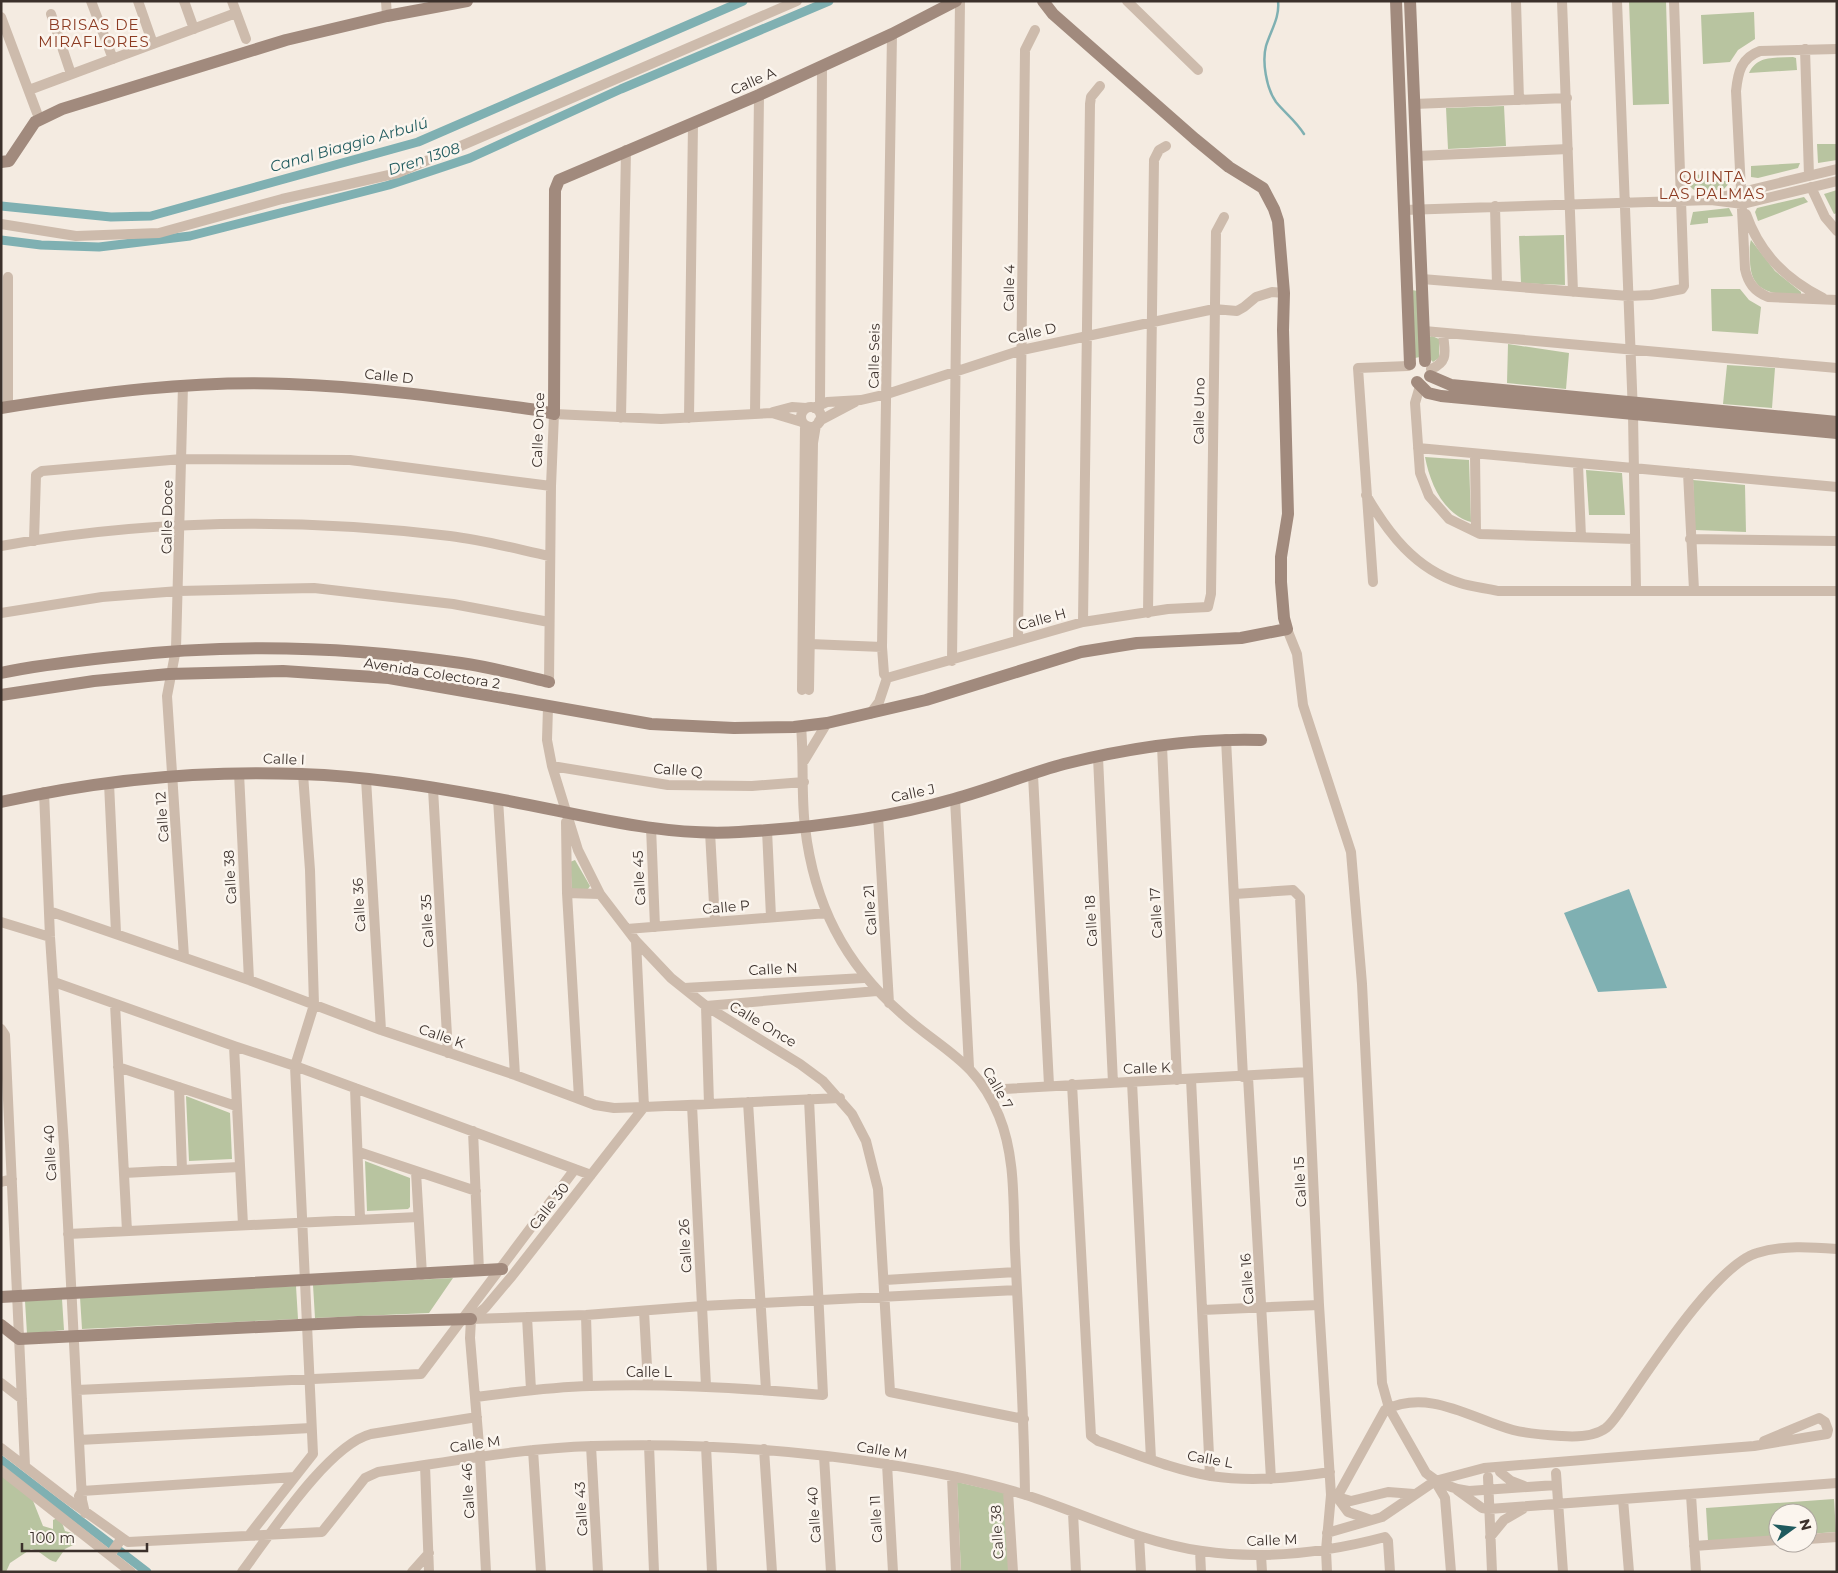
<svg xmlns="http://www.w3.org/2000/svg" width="1838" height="1573" viewBox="0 0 1838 1573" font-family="Montserrat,sans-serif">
  <rect width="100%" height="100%" fill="#f4ebe1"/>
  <path fill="#b8c4a0" d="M1629,1H1666L1669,104L1633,105Z
    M1754,12L1755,39L1738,50L1730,62L1703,64L1701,15Z
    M1793,57L1796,58L1797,70L1749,73C1757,55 1775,58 1793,57Z
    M1504,106L1506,146L1448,149L1446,108Z
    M1817,144H1837V160L1818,163Z
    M1800,163L1798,168L1758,178L1751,177V166Z
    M1687,174L1705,175L1706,181H1731L1724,189C1706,191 1688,198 1687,174Z
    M1837,190V213L1834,214L1824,194Z
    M1804,197L1808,202L1758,221L1755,212L1757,208Z
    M1729,208L1733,216L1708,218V223L1690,225L1693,212Z
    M1564,235L1565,285L1521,283L1519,236Z
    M1751,240L1775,271L1801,292V294C1773,295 1750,293 1750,260C1750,253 1749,246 1751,240Z
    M1711,289H1740L1749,300L1761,307L1758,334L1712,331Z
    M1411,290L1418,291L1420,357L1415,358Z
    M1432,336L1439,339V358L1433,362L1430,359L1429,337Z
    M1508,344L1569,353L1566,389L1507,383Z
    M1727,365L1775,368L1772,408L1723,404Z
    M1425,457L1469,460L1471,522C1443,514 1430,483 1425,457Z
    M1586,470L1622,473L1625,515H1589Z
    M1693,480L1745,485L1746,532L1695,530Z
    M575,860L590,886L588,889H572L570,862Z
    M186,1096L230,1113L232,1159L189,1161Z
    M365,1161L410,1178V1207L408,1209L367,1211Z
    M453,1278L429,1313L315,1318L313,1285Z
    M296,1286L298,1319L82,1329L80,1297Z
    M62,1299L64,1330L27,1334L25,1301Z
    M22,1473L43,1526L53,1529V1520L60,1517L65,1531L75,1534V1544L65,1549L56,1562C46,1560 42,1551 31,1549L10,1563L6,1572H1V1476L9,1478Z
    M957,1482L1005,1493L1009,1572H961Z
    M1834,1499L1836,1532L1808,1534V1513H1778V1536L1708,1541L1706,1508Z"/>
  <path fill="#7fb0b2" d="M1629,889L1667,988L1598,992L1564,913Z"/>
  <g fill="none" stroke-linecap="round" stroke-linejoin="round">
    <path stroke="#7fb0b2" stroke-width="2.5" d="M1278,1C1280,17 1271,30 1266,46C1262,61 1266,88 1276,102C1285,113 1296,121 1304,134"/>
    <path stroke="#7fb0b2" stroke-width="9" d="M1,206L111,217L151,216L418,142L743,1
      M1,240L41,245L99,247L190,236L389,185L470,158L621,89L829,1
      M1,1460L147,1572"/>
    <path stroke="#cdbbac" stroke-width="10" d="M91,1L113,59
      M138,1L153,44
      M184,1L194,29
      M232,1L246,39
      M386,1L387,16
      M1127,1L1198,70
      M1562,1L1573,292
      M1617,1L1633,414L1636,589
      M1516,2L1519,100
      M51,14L71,74
      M1,17L37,113
      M1805,49L1809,176
      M1837,49L1760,51C1741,58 1738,72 1736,91L1745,269C1748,283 1754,291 1768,297L1837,300
      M29,90L236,13
      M1414,104L1567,98
      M1417,156L1568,149
      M1811,187L1825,217L1837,231
      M1717,198L1837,169
      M1495,206L1497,285
      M1404,210L1711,200L1743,204L1837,181
      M1746,214C1760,254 1786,279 1823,298
      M1,224L76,236L159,233L282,199L398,173L797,1
      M1422,279L1628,296L1651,295L1682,289L1684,286L1674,1
      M1424,331L1837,368
      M1431,369C1450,361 1444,350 1443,333
      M183,385L176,649L167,696L184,957
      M1420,386L1415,403L1420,473L1429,496L1449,519L1480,534L1635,539
      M820,404L822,67
      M8,407V277
      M801 417a10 10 0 1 1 20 0a10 10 0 1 1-20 0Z
      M814,408L827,402L861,400L887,394L1022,350L1214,309L1237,311L1244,307L1256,297L1272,292L1284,293
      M773,412L792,407L806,408
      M755,414L759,95
      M621,418L626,150
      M689,418L693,123
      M819,421L855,402
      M1418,448L1837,487
      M1475,454L1476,532
      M1578,464L1581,537
      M1688,473L1694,590
      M1366,495C1388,533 1415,569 1460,583C1472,587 1486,588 1498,591H1837
      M1690,539L1837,541
      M34,541L36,475L42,471L182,459L350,460L551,486
      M1,546C148,519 302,518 450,536C483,540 517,549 550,556
      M1373,582L1358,368L1408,366
      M1,613L102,597L179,591L314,588L453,604L549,622
      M1148,613L1154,160L1159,150L1166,146
      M1083,622L1090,104L1091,97L1100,86
      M1287,629L1297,654L1303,705L1351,852L1362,984L1382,1383L1389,1408L1426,1473C1439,1484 1453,1489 1469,1491L1556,1485
      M1018,640L1025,50L1035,30
      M810,644L882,647
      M952,661L960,1
      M887,678L1083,622L1168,609L1208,607L1211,594L1216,232L1224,217
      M887,678L884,674L882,647L892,34
      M549,682L551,486L554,414L661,419L772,413L802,422
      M802,690L805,425
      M809,690L813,443L816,425
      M548,707L547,740L552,766L578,850L600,894L636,941L671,978L706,1006L800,1064L823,1081L852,1114L866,1141L878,1189L890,1392L1024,1419
      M870,714L879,702L887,678
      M801,726C804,760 801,794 805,827C814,904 844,963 902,1014C943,1051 976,1060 999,1116C1016,1157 1013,1206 1015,1250C1019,1331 1024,1413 1025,1495
      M1226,739L1243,1077
      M1162,746L1177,1080
      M1098,757L1113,1083
      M804,761L827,723
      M552,766L668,785L752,786L804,782
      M239,773L249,980
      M1033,775L1049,1085
      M366,779L381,1030
      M109,783L116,933
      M433,789L448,1053
      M44,792L50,937L64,1146L82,1500L85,1513
      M498,799L515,1075
      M955,799L969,1067
      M878,816L889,1003
      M566,822L567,893L579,1098
      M651,827L655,927
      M767,830L771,917
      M710,832L715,922
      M567,893L600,894
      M1235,894L1293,890L1300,897L1319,1305L1331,1495L1326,1550L1327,1572
      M49,911L249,980L381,1030L515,1075L595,1105L614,1108L644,1107L840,1098
      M1,922L50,937
      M627,929L827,913
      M54,982L234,1046L295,1066L591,1175
      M684,988L864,978
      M115,1004L127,1231
      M1,1029L5,1035L25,1466
      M234,1046L243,1225
      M118,1067L236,1106
      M1248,1077L1271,1479
      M1191,1079L1210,1476
      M1132,1082L1151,1459
      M1072,1084L1091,1436L1098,1441C1134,1453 1173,1470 1211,1476C1251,1482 1290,1478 1330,1472
      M179,1087L182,1170
      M355,1088L360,1218
      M986,1090L1308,1072
      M748,1102L766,1390
      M709,1104L706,1006L877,991
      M692,1105L706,1386
      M473,1131L479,1271
      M359,1152L476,1191
      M416,1172L422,1275
      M124,1173L239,1167
      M1,1182L12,1179
      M68,1234L418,1217
      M885,1280L1016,1272
      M1202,1310L1319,1305
      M644,1311L648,1385
      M586,1315L588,1386
      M527,1317L531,1390
      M471,1319L586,1315L702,1306L1017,1290
      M471,1319L485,1308L512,1276L644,1107L636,941
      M471,1319L470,1338L480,1457L486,1572
      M1,1383L22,1399
      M77,1390L421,1374L575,1169
      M476,1397C513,1392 552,1387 590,1386C668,1383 745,1388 823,1395L809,1099
      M79,1440L311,1428
      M1764,1441L1819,1418L1825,1422L1828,1430
      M649,1445L654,1572
      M591,1446L598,1572
      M706,1446L712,1572
      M1,1448L66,1498L128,1542L322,1532L365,1478L378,1472C449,1462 521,1448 593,1446C690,1443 788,1449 885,1464C931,1471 981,1481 1026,1495C1084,1514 1140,1542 1202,1551C1264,1560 1325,1553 1385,1537L1388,1541L1390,1572
      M764,1449L772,1572
      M533,1450L541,1572
      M824,1456L831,1572
      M887,1464L893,1572
      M425,1465L429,1572
      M1,1470L131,1572
      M1500,1472L1511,1481L1524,1486
      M1556,1473L1563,1572
      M952,1477L956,1572
      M1488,1477L1492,1572
      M1435,1481L1445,1498L1451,1572
      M1457,1490L1482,1508L1489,1509L1837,1483
      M1008,1491L1013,1572
      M1691,1495L1696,1572
      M79,1496L82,1491L295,1477
      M1334,1496L1351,1501L1388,1492L1414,1494
      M1623,1499L1629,1572
      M1073,1513L1076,1572
      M1371,1520L1348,1512L1337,1497L1385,1410C1429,1388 1472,1419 1513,1430C1529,1434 1546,1435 1562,1436C1576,1437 1594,1437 1606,1428C1611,1424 1615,1418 1618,1414C1645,1376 1715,1265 1757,1253C1782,1245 1811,1247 1837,1249
      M1327,1533L1382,1517L1435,1481L1484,1468L1754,1446L1827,1434L1828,1430
      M250,1534L313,1454L295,1066L314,1005L310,870L303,774
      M1139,1536L1141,1572
      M1490,1537L1504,1520L1523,1509
      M1808,1539L1837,1537
      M1694,1546L1778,1540
      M1200,1551L1201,1572
      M110,1555L122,1538
      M1261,1555L1262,1572
      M242,1572C270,1535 328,1445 371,1434L477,1417
      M412,1572L429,1553"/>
    <path stroke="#a18a7d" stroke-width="12" d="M1396,1L1410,364
      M1410,1L1425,361
      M1,162L9,161L35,122L62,109L286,40L387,16L467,1
      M1430,376L1451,385L1837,422
      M1417,382L1428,393L1441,396L1837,433
      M1,408C96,393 192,380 289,384C372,387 455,399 538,410L554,414L555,190L559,180L759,95L892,34L956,1
      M1,673C38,665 76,661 113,657C229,643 345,646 461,663C490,667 520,675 549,682
      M1,695L94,681L169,674L283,671L389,678L651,724L734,728L794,727L827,723L926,700L1081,652L1137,643L1241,638L1287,629L1284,618L1281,582V557L1288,514L1283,330L1284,293L1278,221L1274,209L1263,188L1229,167L1195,139L1053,14L1043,1
      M1,802C99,780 200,770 301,774C367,776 433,787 498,799C577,813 658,837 739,832C811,828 884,819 954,799C991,789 1027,774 1064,764C1128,748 1195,738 1261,740
      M1,1297L502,1269
      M1,1325L19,1339L358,1322L471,1319"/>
  </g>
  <g text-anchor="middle" stroke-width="5" stroke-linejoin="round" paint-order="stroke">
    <g font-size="14" fill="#3b302b" stroke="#fbf5ee">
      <text transform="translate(753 81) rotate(-24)" y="5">Calle A</text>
      <text transform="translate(1009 288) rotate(-89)" y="5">Calle 4</text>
      <text transform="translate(1032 333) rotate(-14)" y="5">Calle D</text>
      <text transform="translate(874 356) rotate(-89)" y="5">Calle Seis</text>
      <text transform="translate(389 376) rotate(6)" y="5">Calle D</text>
      <text transform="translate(1199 411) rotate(-89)" y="5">Calle Uno</text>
      <text transform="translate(538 430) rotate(-88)" y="5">Calle Once</text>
      <text transform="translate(167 517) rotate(-89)" y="5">Calle Doce</text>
      <text transform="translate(1042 619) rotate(-15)" y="5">Calle H</text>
      <text transform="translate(432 673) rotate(9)" y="5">Avenida Colectora 2</text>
      <text transform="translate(284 759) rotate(2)" y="5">Calle I</text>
      <text transform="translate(678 770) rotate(4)" y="5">Calle Q</text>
      <text transform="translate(913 793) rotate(-12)" y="5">Calle J</text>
      <text transform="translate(162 817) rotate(-94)" y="5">Calle 12</text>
      <text transform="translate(230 877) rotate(-93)" y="5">Calle 38</text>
      <text transform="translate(639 878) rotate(-93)" y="5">Calle 45</text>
      <text transform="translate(359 905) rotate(-93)" y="5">Calle 36</text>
      <text transform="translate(726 907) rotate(-5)" y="5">Calle P</text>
      <text transform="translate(870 910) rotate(-94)" y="5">Calle 21</text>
      <text transform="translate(1156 913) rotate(-93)" y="5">Calle 17</text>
      <text transform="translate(427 921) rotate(-93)" y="5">Calle 35</text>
      <text transform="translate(1091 921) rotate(-93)" y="5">Calle 18</text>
      <text transform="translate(773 969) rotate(-3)" y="5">Calle N</text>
      <text transform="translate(763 1024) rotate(31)" y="5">Calle Once</text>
      <text transform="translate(442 1036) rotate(19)" y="5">Calle K</text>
      <text transform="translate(1147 1068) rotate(-2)" y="5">Calle K</text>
      <text transform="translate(998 1088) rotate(60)" y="5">Calle 7</text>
      <text transform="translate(50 1153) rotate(-93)" y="5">Calle 40</text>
      <text transform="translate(1300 1182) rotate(-93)" y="5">Calle 15</text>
      <text transform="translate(549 1206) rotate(-52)" y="5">Calle 30</text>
      <text transform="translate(685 1246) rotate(-93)" y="5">Calle 26</text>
      <text transform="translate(1247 1279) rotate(-94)" y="5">Calle 16</text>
      <text x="649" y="1377">Calle L</text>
      <text transform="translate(475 1444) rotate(-8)" y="5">Calle M</text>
      <text transform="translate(882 1450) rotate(9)" y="5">Calle M</text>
      <text transform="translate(1210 1459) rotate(10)" y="5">Calle L</text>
      <text transform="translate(468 1491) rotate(-93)" y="5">Calle 46</text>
      <text transform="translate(581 1509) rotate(-93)" y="5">Calle 43</text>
      <text transform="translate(814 1515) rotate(-94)" y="5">Calle 40</text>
      <text transform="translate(876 1519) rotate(-93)" y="5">Calle 11</text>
      <text transform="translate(997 1532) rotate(-93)" y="5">Calle 38</text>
      <text transform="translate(1272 1540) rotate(-2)" y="5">Calle M</text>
    </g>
    <g font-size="15" letter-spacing="1" fill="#8c3b22" stroke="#fbf5ee">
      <text x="94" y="30">BRISAS DE<tspan x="94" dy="17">MIRAFLORES</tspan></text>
      <text x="1712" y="182">QUINTA<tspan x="1712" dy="17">LAS PALMAS</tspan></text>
    </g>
    <g font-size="15" font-style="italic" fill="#1f5a5e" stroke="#fbf5ee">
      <text transform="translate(349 145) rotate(-16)" y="5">Canal Biaggio Arbulú</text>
      <text transform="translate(424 159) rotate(-18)" y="5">Dren 1308</text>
    </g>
  </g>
  <rect width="1838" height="1573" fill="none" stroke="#3b302b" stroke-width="5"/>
  <g transform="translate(1793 1528) rotate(75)"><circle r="24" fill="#fbf5ee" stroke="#aea6a0"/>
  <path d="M0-4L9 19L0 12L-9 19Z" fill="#1f5a5e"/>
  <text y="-8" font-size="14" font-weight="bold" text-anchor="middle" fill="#3b302b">N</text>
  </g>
  <path d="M22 1543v8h125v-8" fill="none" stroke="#3b302b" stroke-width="2.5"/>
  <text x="30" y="1543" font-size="15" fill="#3b302b" stroke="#fbf5ee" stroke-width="4" paint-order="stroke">100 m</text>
</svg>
